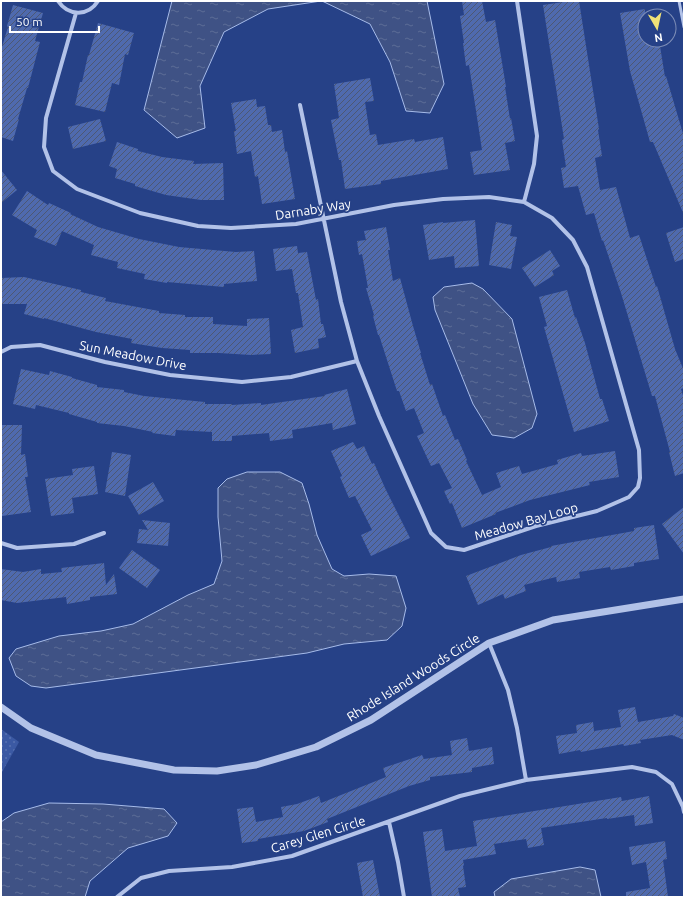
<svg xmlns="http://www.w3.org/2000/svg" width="685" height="898" viewBox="0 0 685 898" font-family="Ubuntu,sans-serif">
  <defs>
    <pattern id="park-dots" width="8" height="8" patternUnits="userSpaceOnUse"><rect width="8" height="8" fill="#3b59a3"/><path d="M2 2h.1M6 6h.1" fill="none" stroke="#5872b1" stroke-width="1.8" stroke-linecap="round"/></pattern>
    <pattern id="water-ripples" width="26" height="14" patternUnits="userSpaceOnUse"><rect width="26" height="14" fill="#3f5285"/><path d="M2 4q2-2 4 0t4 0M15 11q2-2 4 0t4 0" fill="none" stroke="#5c6c97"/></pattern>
    <pattern id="building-hatch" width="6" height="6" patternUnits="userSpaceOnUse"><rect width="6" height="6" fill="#4f6aae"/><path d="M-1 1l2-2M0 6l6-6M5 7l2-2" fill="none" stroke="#4d5873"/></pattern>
  </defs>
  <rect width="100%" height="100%" fill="#264187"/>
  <path fill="url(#park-dots)" d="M1,729L19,742L1,774Z"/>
  <path fill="url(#water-ripples)" stroke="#a6bbe9" d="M172,1H321L268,9L224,32L200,86L205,128L177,138L144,110Z
    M322,1H427L444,84L430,113L406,111L390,62L370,24Z
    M472,283L483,289L512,319L537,414L532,428L514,438L492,435L473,404L435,310L433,297L444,287Z
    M247,472H280L302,483L309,504L317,535L332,569L344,576L369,574L396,576L406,608L402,626L387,640L344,644L307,653L46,688L31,686L16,676L9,658L16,649L59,636L101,631L133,624L188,595L214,584L222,561L218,517V488L227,479Z
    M49,803L103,804L164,809L177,823L168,836L128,848L90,881L85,897H1V822L14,813Z
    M580,867L595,870L601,897H495L494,892L511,879Z"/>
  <path fill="url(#building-hatch)" d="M462,1H482L486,22L495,20L506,87H505L510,119L511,118L515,141L505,143L510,170L474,175L470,152L482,150L469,65L466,66L463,43H464L460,16L464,15Z
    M570,1H579L599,129L598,130L602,156L595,158L600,190L616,187L630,238L639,235L656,287L657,286L675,349L684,371V388L681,389L684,399V473L675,476L669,452H670L655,396H652L621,293L603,240L602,241L594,213L586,215L578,186L564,188L561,168L566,167L562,140L564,139L543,5Z
    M13,5L43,13L35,41L40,42L28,88H27L18,119H19L13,141L1,137V50L8,27L7,26Z
    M645,9V40H659L665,77L666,76L684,137V215L653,142H650L630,71L620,13Z
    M98,23L134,33L128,55L125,54L119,85L112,83L105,112L75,105L80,82H82L88,55H89Z
    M370,78L374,101L365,102L370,135L376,134L378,145L414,139L415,142L443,137L448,169L381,181V184L345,189L341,160H339L331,120L339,118L334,84Z
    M256,99L257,107L265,106L268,125H271L272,132L282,130L285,152L287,151L295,199L262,204L258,176L255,177L251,151L237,154L234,131H236L231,103Z
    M100,119L106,141L73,149L68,127Z
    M117,142L138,149V151L162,157L194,161L193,164L223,163L224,200H201L166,195L135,186V184L115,178L117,169L109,166Z
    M1,170L17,190L1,203Z
    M27,191L48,205L49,203L71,213L70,214L98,227L139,239L179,247L236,252L254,251L257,281L224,284V287L167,282V283L144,279L145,274L117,268L118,262L91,255L94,245L62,231L56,246L34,237L37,230L12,215Z
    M475,220L479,266L455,268L454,256L429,260L423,225L443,222V223Z
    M496,222L512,225L510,236L517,237L511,269L489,265Z
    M386,227L390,250H388L393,281L400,278L413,326L421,353H420L430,385L432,384L443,416L445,415L455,440L458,439L467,460L466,461L482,495L501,487L496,473L519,466L522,474L558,464L557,460L581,453L582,456L615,451L619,477L589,482L590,485L530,500L495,513L496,514L462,528L452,503L450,504L444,491L452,488L439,463L431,466L417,436L424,433L414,408L406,411L399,391H397L379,335H378L373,316L374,315L366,288H368L362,254L359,255L357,241L366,240L364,231Z
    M684,227V259L675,262L666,233Z
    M297,246L298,253L307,252L316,300L318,299L321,324H323L326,337L318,339L319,348L295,353L291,330L303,327L298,293H296L292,269L276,271L273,249Z
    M550,250L560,266L552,271L554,275L535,287L522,268Z
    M24,277L81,290V292L106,298L105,301L159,311V313L185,315V317H213V324L247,326V319L269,318L271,354L251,355L219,353H190V350L162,348L131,343L132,339L96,332L44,318V319L24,314L27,304H1V278Z
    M567,290L575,318L576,317L585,343L600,399H602L609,421L574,432L544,327L547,326L539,297Z
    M21,369L49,375L50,371L72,377V378L97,385V387L124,390V392L144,396L205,402V404H232V405L261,403V405L325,396L324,395L347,389L356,424L333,430L332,423L292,430L293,438L270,441L269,433L232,436V441H212V432L176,430L175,436L152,433L153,432L124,426L97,423V422L69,414V413L36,405L35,409L13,404Z
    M1,425H22L21,455L25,454L28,477H25L31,512L2,516Z
    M353,442L357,449L364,446L372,464L374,463L385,488L410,538L371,556L361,535L372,530L355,496L349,498L340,477L342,476L331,451Z
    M112,452L131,455L125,496L105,492Z
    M94,466L98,494L72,498L74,513L51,516L45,479L73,475L72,469Z
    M153,482L164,501L139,515L128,496Z
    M684,507V554L662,524Z
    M142,520L170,523L168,546L137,543L139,529L148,530Z
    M654,525L659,559L634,563V566L611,570L610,567L579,572L580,578L557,582L556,577L524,585L526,591L505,599L503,594L478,605L466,576L521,555L551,547V546L634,531V528Z
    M132,550L160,570L147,588L119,568Z
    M104,563L106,585L114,574L117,594L90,597V600L67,604L66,597L17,603L1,600V569L23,572L41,569V574L62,572L61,568Z
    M635,707L638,722L673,716L674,714L684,718V740L672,735L640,740L641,743L624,746L623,744L581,752L580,750L559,754L556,736L577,733L576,725L593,722L594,731L621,727L618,710Z
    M467,738L469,751L492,747L494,764L472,768V772L430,777V780L409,786L327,819L328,822L304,831L258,839V841L242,843L237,809L253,807L256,822L283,817L281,807L297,804L319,796L321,803L386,777L383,768L422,755L424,759L452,755L450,741Z
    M649,796L653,823L635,826L634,815L607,819V818L541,828L544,845L528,848L526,839L494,844L496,854L463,860L464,865L463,866L466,887L458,888L460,897H432L423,832L442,829L445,851L477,846L473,821L621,797L622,801Z
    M665,841L667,859L663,860L668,897H626V892L650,888L646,862L632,865L629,847Z
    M373,860L380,897H363L357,863Z"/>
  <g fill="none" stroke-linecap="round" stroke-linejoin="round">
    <path stroke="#b2c2e8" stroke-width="3" d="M679,1L684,27"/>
    <path stroke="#b2c2e8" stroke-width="4" d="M58,1C68,16 88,17 98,1
      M76,13L46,118L44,147L53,171L77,189L140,213L198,226L231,228L296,224L394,205L443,199L489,197L524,202L534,164L537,136L517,1
      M300,105L341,302L357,361L379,416L431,533L446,547L464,550L536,526L597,511L629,497L638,487L640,478L639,450L587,267L573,240L552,218L524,202
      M1,352L11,347L40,345L105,362L170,375L242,382L291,377L357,361
      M1,543L17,548L74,544L104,533
      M489,643L508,690L517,728L526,780
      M389,822L398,862L404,897
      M117,897L141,878L169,871L232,867L292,856L460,796L526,780L632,767L656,772L672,784L683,807L684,812"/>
    <path stroke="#b2c2e8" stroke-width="7" d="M1,707L31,728L96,755L174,770L217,771L256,765L316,747L371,720L489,643L553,620L684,599"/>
  </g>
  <g text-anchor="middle" stroke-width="3.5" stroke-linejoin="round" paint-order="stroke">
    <g font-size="13" fill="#fff" stroke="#264187">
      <text transform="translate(313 209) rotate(-9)" y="5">Darnaby Way</text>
      <text transform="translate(133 355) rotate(11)" y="5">Sun Meadow Drive</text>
      <text transform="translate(526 521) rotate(-16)" y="5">Meadow Bay Loop</text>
      <text transform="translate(413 677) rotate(-32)" y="5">Rhode Island Woods Circle</text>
      <text transform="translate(318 834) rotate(-17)" y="5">Carey Glen Circle</text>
    </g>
  </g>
  <rect width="685" height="898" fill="none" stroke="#ffffff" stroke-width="4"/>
  <g transform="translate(657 28) rotate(171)"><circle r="19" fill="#264187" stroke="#7d8db7"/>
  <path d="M0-3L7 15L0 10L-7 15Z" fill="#f1e277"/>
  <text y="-6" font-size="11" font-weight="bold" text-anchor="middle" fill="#ffffff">N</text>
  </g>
  <path d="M10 26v6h89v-6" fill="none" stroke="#ffffff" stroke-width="2"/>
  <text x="16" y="26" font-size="12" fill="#ffffff" stroke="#264187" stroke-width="3" paint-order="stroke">50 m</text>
</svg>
